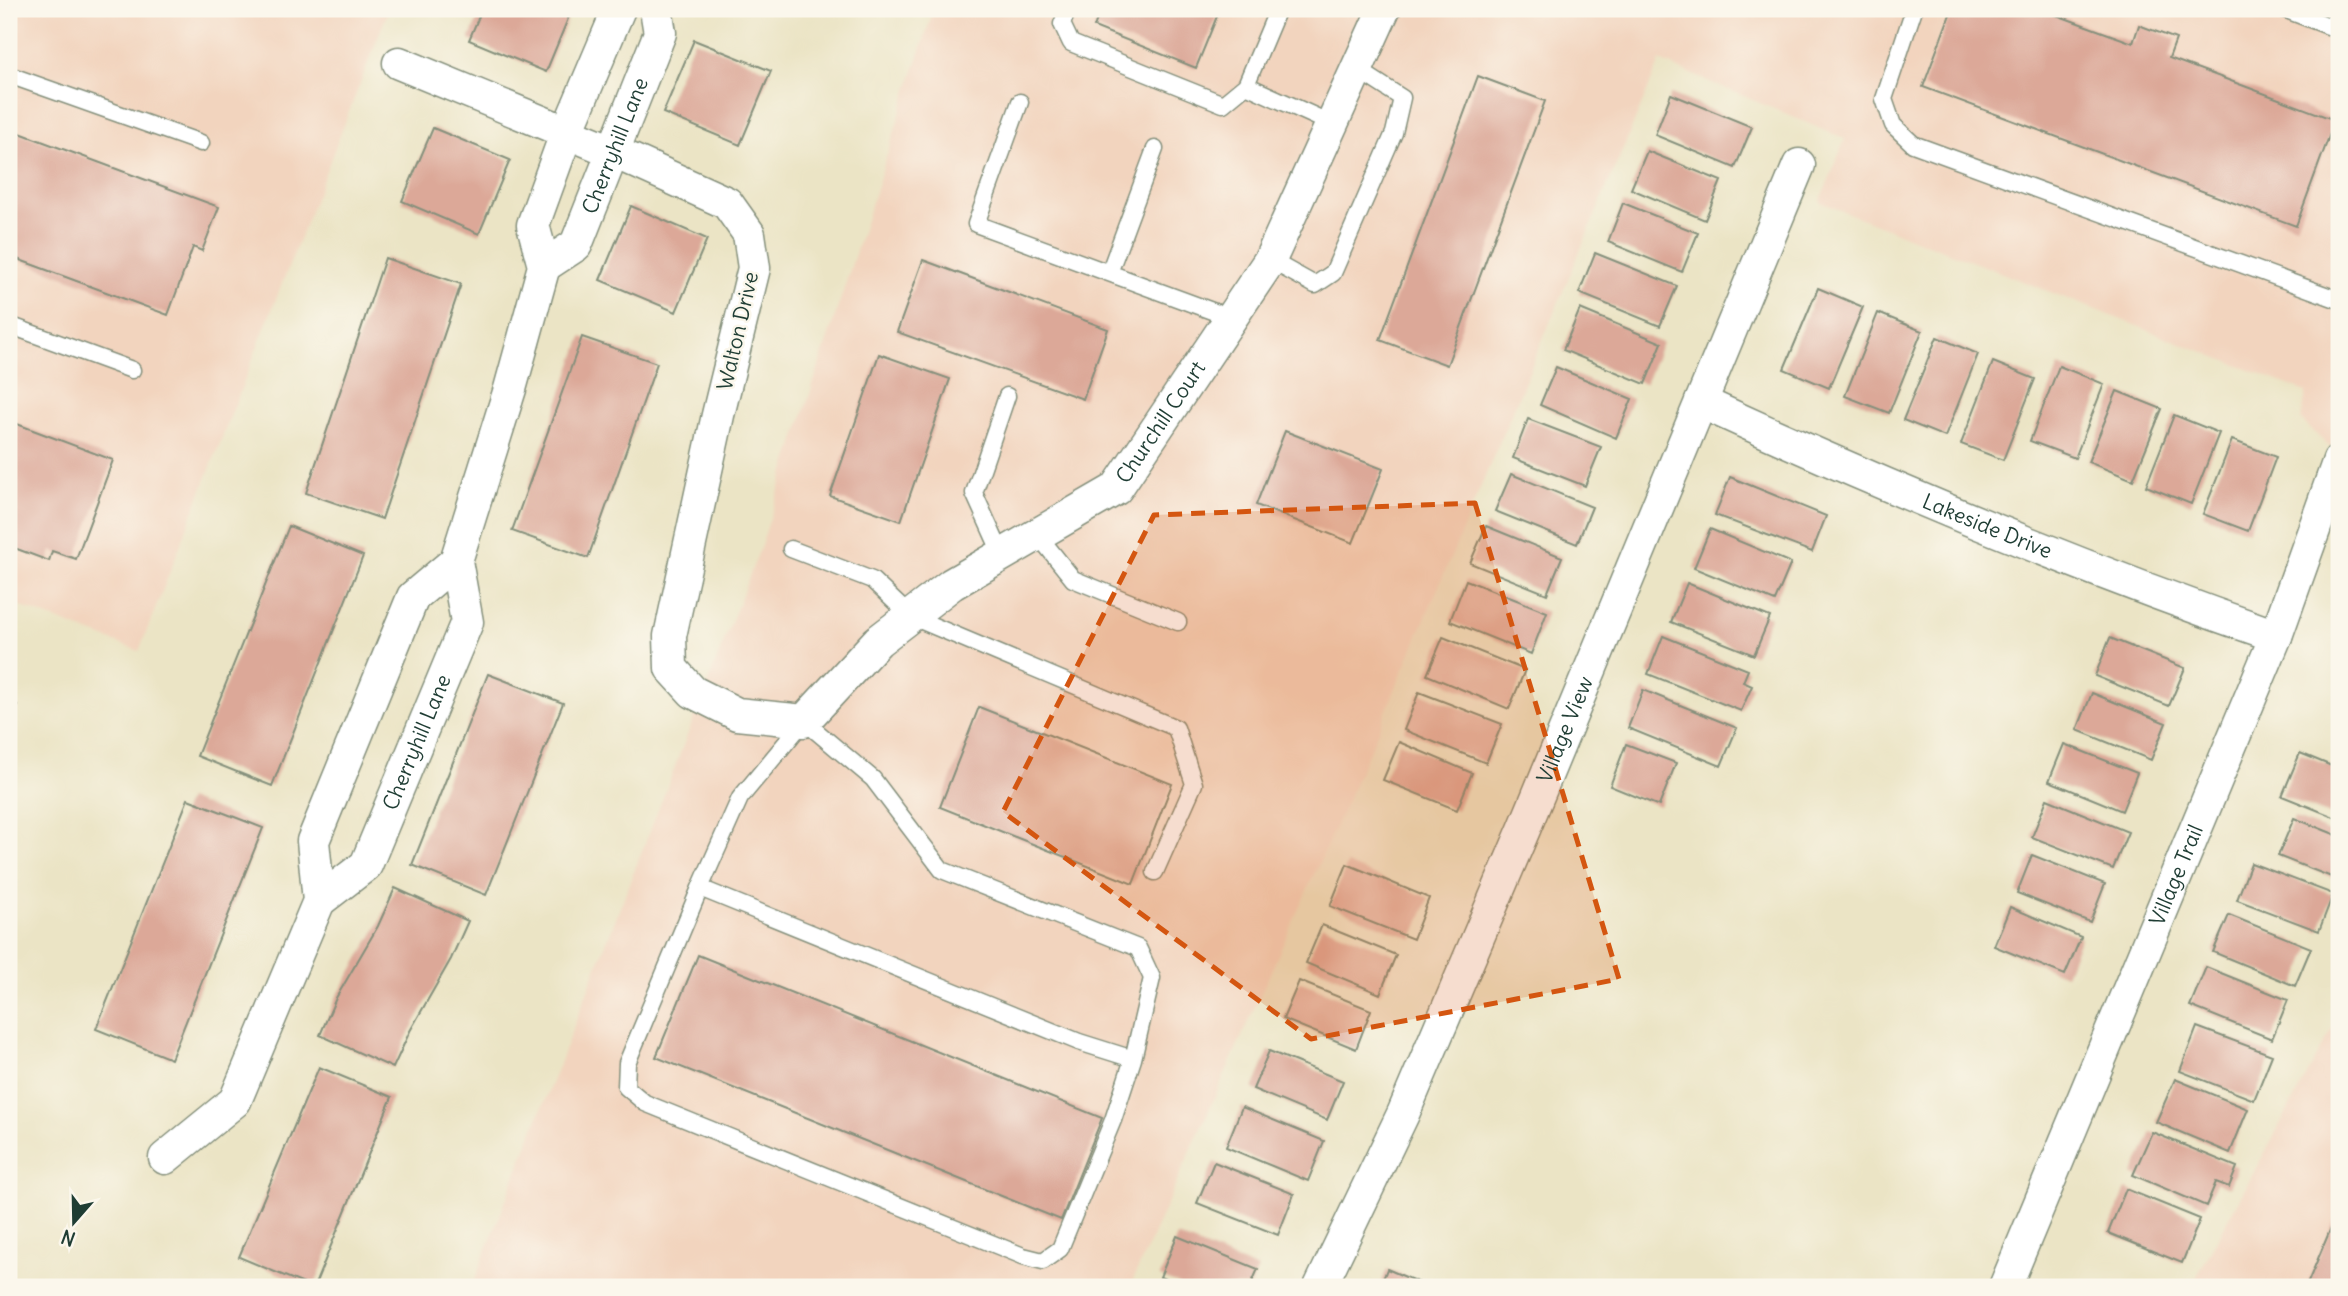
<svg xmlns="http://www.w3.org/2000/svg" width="2348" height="1296" viewBox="0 0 2348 1296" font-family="Delius,sans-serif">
  <rect width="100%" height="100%" fill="#fbf7ec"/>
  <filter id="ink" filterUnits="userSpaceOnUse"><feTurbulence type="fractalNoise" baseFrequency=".0143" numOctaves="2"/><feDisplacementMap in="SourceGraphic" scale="14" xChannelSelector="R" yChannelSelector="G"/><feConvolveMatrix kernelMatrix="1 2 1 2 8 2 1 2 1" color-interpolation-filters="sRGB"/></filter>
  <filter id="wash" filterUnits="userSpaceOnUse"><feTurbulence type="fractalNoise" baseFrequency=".00686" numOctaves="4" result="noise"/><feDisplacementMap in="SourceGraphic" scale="28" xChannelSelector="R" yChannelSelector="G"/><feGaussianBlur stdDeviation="1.57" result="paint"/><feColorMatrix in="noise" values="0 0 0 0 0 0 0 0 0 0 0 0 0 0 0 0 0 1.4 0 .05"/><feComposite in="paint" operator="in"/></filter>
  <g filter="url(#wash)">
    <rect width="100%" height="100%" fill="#ebe4c5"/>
    <path fill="#f2d4be" d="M9,9H389L139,651L9,602Z
      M934,9H2339V456L2301,420L2306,392L1820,202L1845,139L1660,61L1374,740L1130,1287H472L761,546Z
      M2339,1017V1287H2191Z"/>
    <g id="blocks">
      <path fill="#dca898" d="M482,9H572L546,72L469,40Z
        M1101,9H1220L1196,68L1094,27Z
        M1952,9H2040L2133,43L2139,25L2176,39L2169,58L2335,120L2296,226L1923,87Z
        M694,40L771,71L740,145L663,113Z
        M1478,76L1545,101L1447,365L1380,340Z
        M1671,94L1752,127L1735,168L1655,135Z
        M433,128L510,160L479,234L402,201Z
        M9,129L219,207L202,251L193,247L168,315L9,256Z
        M1647,151L1721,181L1705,220L1631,189Z
        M1623,203L1698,233L1682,272L1608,242Z
        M631,206L707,239L676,312L600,280Z
        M1595,253L1677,286L1660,326L1579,293Z
        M385,258L461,284L382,519L306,493Z
        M923,260L1108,329L1083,399L897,332Z
        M1818,288L1863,307L1829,388L1784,369Z
        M1580,309L1662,343L1645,384L1563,350Z
        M1878,313L1922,331L1889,413L1845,396Z
        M582,337L657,363L588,558L512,531Z
        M1937,337L1978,354L1945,437L1903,420Z
        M879,354L950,379L901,521L830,496Z
        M1993,362L2035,379L2003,460L1961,444Z
        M2059,366L2104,384L2075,458L2030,441Z
        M1556,367L1632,399L1616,438L1540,405Z
        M2117,391L2162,409L2133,480L2088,462Z
        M2174,415L2219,433L2191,504L2146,486Z
        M1528,419L1601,447L1585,486L1513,458Z
        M9,421L113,460L76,559L52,551L49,561L9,546Z
        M1285,431L1383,469L1353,543L1256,505Z
        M2232,440L2276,457L2248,531L2203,514Z
        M1511,474L1592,507L1577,544L1495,511Z
        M1730,477L1826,516L1812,552L1715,515Z
        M289,526L363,556L272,786L197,756Z
        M1486,526L1562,557L1547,594L1470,563Z
        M1710,529L1791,563L1775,601L1694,568Z
        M1466,580L1547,612L1531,654L1450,621Z
        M1687,583L1770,617L1754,655L1671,622Z
        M1663,636L1748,670L1743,682L1752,686L1741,711L1648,674Z
        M1443,637L1525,670L1509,709L1427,675Z
        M2110,638L2185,668L2169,706L2095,676Z
        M488,674L563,703L486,895L412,865Z
        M1643,690L1737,728L1721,766L1628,728Z
        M1419,692L1502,724L1486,763L1404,730Z
        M2092,693L2166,723L2151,760L2077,730Z
        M9,703L17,706L9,724Z
        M979,707L1172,784L1133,884L940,807Z
        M1399,742L1472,773L1457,810L1383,780Z
        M1626,744L1676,763L1659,806L1610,786Z
        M2064,744L2137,773L2122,811L2049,781Z
        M2300,753L2339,769V819L2282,796Z
        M188,799L263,828L171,1059L96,1029Z
        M2047,799L2128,832L2113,869L2032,837Z
        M2294,818L2339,836V880L2278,856Z
        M2032,855L2105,884L2090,922L2017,893Z
        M2251,863L2333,894L2319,931L2237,900Z
        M1347,864L1429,898L1413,939L1330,906Z
        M395,888L468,921L451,959L410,1031L393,1068L320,1035L336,998L378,926Z
        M2010,907L2081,937L2065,975L1994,946Z
        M2229,915L2311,948L2295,986L2213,952Z
        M1322,925L1396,955L1380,994L1306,963Z
        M698,955L1102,1118L1061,1220L656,1057Z
        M2206,967L2288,1000L2272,1039L2190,1006Z
        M1299,981L1371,1010L1356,1049L1283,1019Z
        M2197,1027L2272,1055L2254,1100L2180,1071Z
        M1269,1051L1343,1081L1327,1120L1253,1089Z
        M319,1067L392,1097L314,1287H311L239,1257Z
        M2175,1079L2248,1109L2230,1153L2156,1122Z
        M1242,1107L1324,1141L1308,1181L1226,1147Z
        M2152,1132L2237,1167L2229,1187L2216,1182L2206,1206L2133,1175Z
        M1214,1162L1294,1194L1278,1235L1197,1203Z
        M2126,1189L2200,1219L2182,1263L2108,1233Z
        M2339,1209V1287H2306Z
        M1177,1236L1258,1269L1250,1287H1185L1160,1277Z
        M1387,1269L1429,1287H1380Z"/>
    </g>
  </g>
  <g filter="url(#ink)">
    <use href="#blocks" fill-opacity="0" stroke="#85907c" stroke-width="2"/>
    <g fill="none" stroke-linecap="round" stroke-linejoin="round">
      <defs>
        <path id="service" d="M1068,9L1062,24L1071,43L1223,104L1246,85L1332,124
          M1914,9L1884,99L1893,125L1913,144L2339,300
          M2284,9L2339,30
          M9,75L201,143
          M1246,85L1278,9
          M1020,102L976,224L1231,318
          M1270,260L1315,285L1333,273L1394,133L1402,98L1357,69
          M1109,273L1155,149
          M9,325L132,370
          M1037,534L1073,579L1178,622
          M791,549L872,580L910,616L1176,728L1194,784L1155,872
          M1002,555L974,493L1007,396
          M804,721L873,779L942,870L1138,948L1152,978L1133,1059L1079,1042L700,888L740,798Z
          M700,888L627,1063L626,1087L645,1103L1023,1256L1043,1261L1060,1249L1113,1120L1133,1059"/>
        <g id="minor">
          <path id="s1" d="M399,63L612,151L727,203L749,234L754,268L718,415L670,636L671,668L693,692L737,714L804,721L878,641L952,584L1116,489L1270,260L1384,9"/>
          <path id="s2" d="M544,266L576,245L660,33L656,9"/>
          <path id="s3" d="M1701,402C1889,489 2081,568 2276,636"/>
          <path id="s4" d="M319,901L366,865L467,622L456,561L510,389L544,266L533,225L566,134L619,9"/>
          <path d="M165,1158L235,1101L319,901L313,841L413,597L456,561"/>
          <path id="s5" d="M1320,1287L1403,1114L1525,827L1799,165"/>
          <path id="s6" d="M2005,1287L2276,636L2339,460"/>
        </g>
      </defs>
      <use href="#service" stroke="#85907c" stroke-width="19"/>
      <use href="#minor" stroke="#85907c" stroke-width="35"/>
      <use href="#service" stroke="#fff" stroke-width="16"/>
      <use href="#minor" stroke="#fff" stroke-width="32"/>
    </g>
  </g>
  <path fill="#d45610" fill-opacity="0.2" stroke="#d45610" stroke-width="5" stroke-dasharray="14 9" stroke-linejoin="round" d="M1475,503L1619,979L1311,1039L1003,812L1154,515Z"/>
  <g text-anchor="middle" stroke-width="5" stroke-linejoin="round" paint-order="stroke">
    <g font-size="21" fill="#1f3d34" stroke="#fbf7ec">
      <text dy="7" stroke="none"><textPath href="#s2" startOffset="145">Cherryhill Lane</textPath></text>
      <text transform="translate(738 331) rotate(-77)" y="7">Walton Drive</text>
      <text dy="7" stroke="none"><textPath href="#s1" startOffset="1460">Churchill Court</textPath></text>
      <text dy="7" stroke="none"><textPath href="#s3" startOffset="312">Lakeside Drive</textPath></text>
      <text dy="7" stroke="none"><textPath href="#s5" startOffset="609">Village View</textPath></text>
      <text dy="7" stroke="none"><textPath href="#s4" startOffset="192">Cherryhill Lane</textPath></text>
      <text dy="7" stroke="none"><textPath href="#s6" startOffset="446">Village Trail</textPath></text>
    </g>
  </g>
  <rect width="2348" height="1296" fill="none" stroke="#fbf7ec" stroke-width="35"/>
  <g transform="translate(74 1222) rotate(200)" stroke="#fbf7ec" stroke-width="5" paint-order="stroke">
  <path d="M0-5L12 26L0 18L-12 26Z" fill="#1f3d34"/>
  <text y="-10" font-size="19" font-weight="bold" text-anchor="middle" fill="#1f3d34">N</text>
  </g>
</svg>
